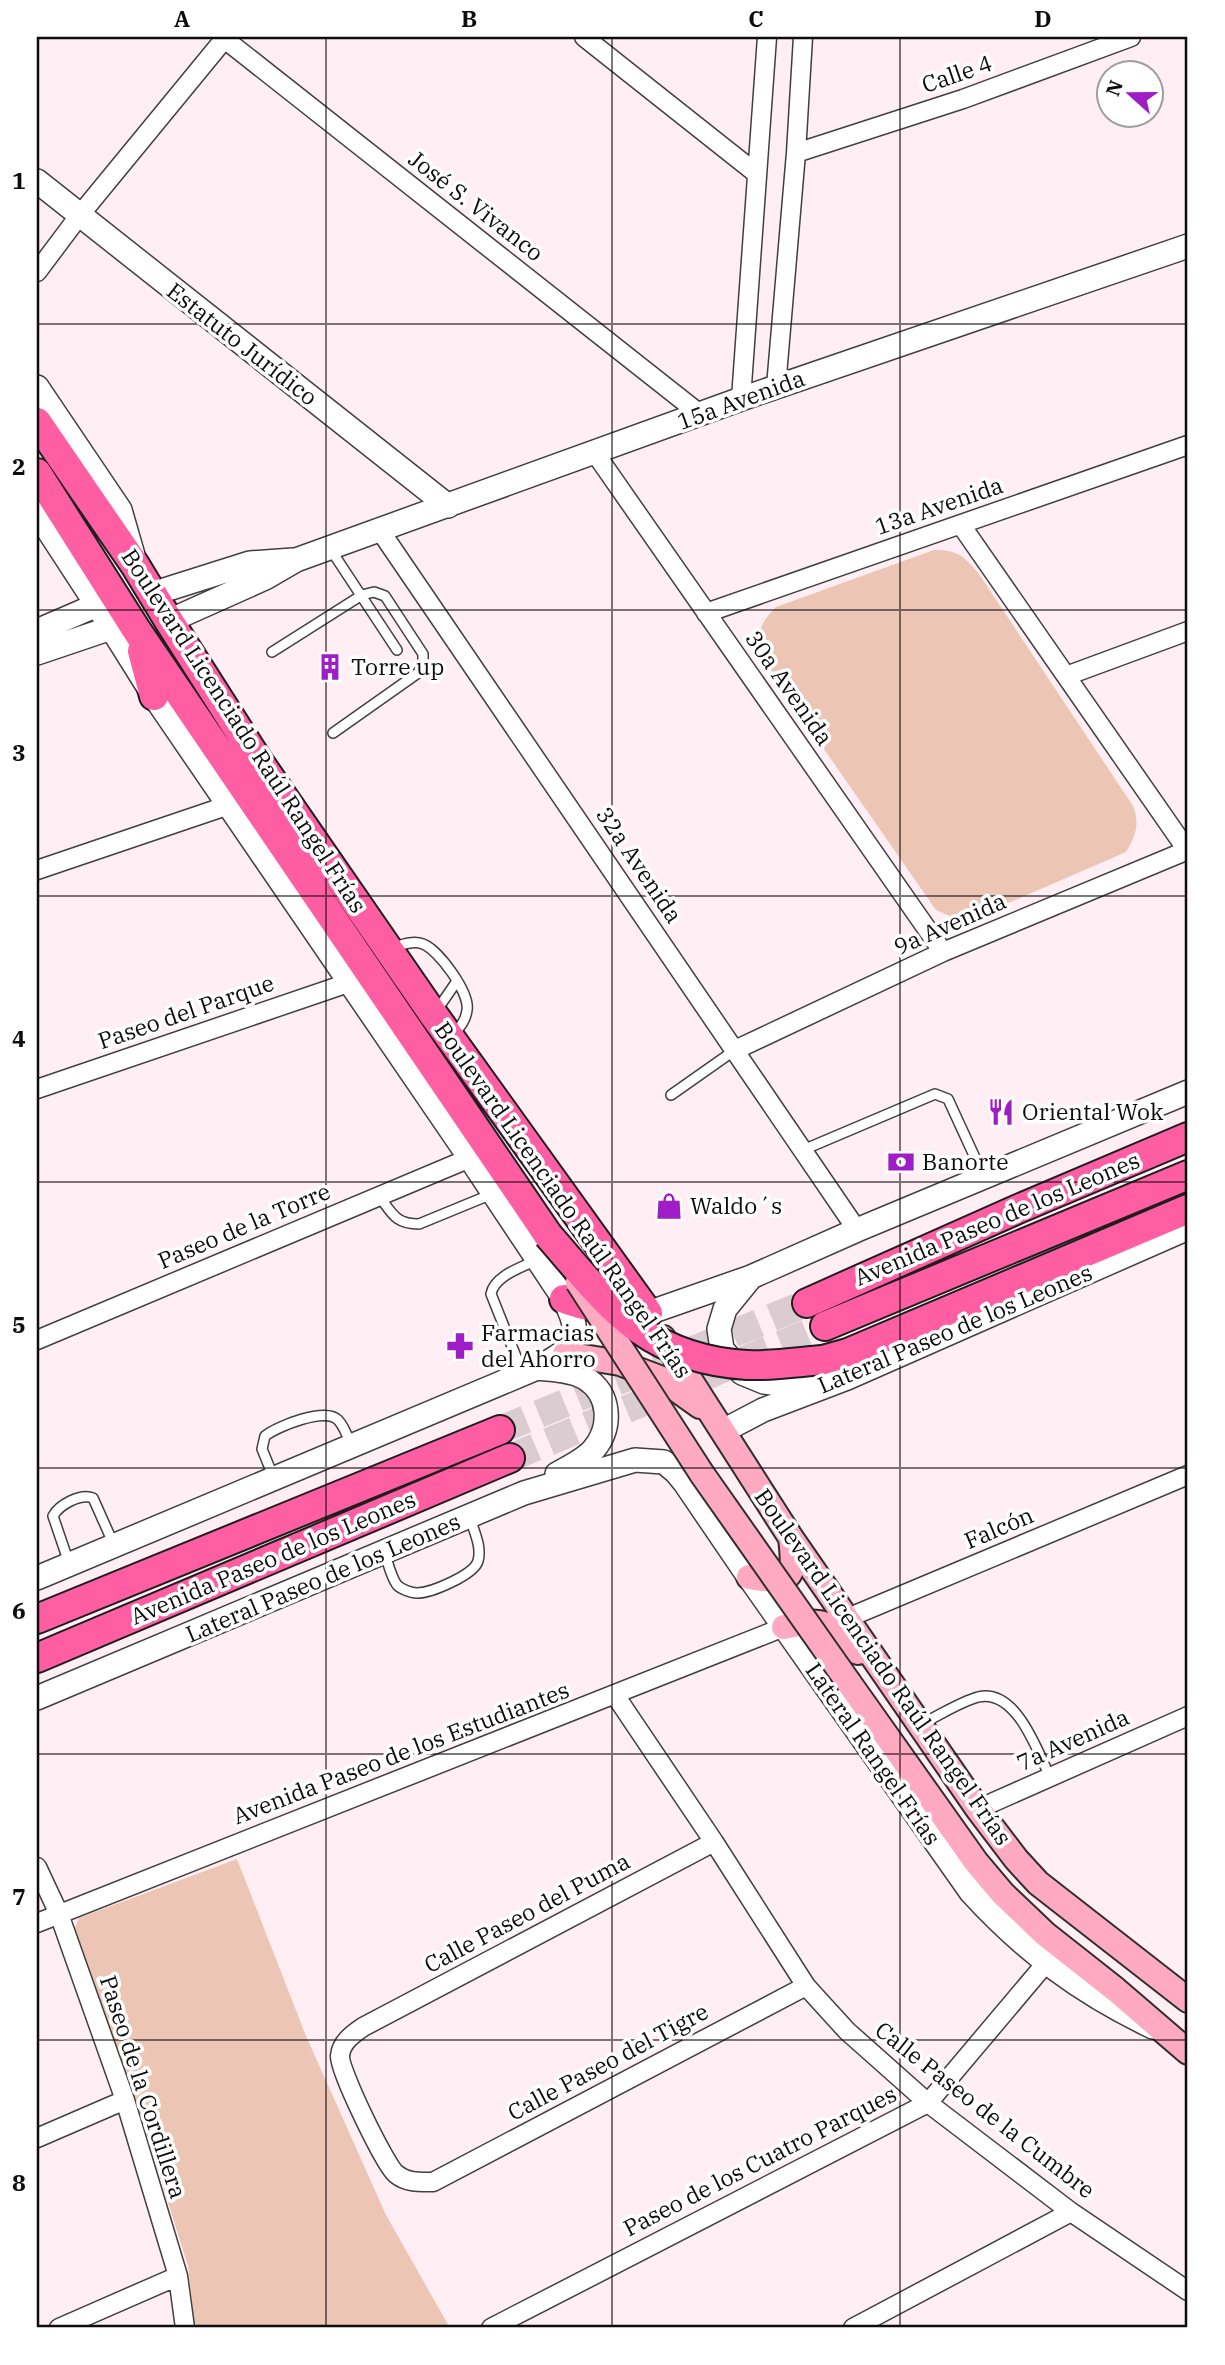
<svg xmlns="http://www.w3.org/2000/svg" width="1225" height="2365" viewBox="0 0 1225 2365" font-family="'IBM Plex Serif',serif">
  <rect width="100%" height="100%" fill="#ffeef4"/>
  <path fill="#ecc5b5" d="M934,550C958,550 964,556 979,574L1133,806C1140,824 1136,835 1126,852L967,921L952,917L936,910L762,660C756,634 758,626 776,607Z
    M237,1859L306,2036L386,2215L450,2328H195L188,2266L134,2094L72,1935L79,1918Z"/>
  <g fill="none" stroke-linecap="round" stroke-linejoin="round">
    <path stroke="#dbccd1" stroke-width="28" stroke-dasharray="28 14" stroke-linecap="butt" d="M500,1430L807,1303
      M510,1458L825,1326"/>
    <defs>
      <path id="service" d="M331,550L397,650
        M272,652L362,595L374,592L385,596L423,654V664L418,673L333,733
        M391,948C401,945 413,940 423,944C439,950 470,993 467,1010C466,1020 460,1027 454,1034
        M437,1010L457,981
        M671,1095L735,1050
        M803,1150L935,1094L948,1099L983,1175
        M379,1196C392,1213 395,1224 419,1224L492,1194
        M523,1374L491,1294C494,1276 522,1267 537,1260
        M273,1476L262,1449L265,1436C278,1426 325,1407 338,1420C344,1426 348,1437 351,1445
        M385,1554C388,1563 391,1577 397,1585C401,1589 411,1593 417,1593C431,1593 474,1575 478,1561C482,1547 474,1531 470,1518
        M69,1563L53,1516C59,1505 80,1493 93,1498L114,1545
        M923,1723C940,1715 960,1702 978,1697C1016,1688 1037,1750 1050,1777"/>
      <path id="minor" d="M222,37L700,414
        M584,37L757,174
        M796,153L963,99L1131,37
        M37,272L79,216L226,37
        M776,387L796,153L803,37
        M741,399L767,37
        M595,453L943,952
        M961,525L1187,850
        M379,529L857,1230
        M706,613L1188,445
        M1066,676L1188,631
        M37,870L229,805
        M735,1050L943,952L1188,850
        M37,1089L351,982
        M37,1340L470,1158
        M838,1622L1188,1475
        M615,1695L714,1842L806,1986L847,2031L928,2103L1071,2212L1188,2291
        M978,1809L1188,1716
        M714,1842L363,2027C353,2034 341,2042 340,2056C339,2070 385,2165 396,2174C407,2183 420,2182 433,2182L806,1986
        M37,1867L59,1914L125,2100L178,2276L185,2328
        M37,1923L784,1627
        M37,2138L125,2100
        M59,2328L178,2276
        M491,2328L928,2103L1046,1963
        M853,2328L1071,2212"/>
      <path id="tertiary" d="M37,181L448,506
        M37,387L120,510L133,555
        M37,513L97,605L154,696L470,1158L564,1299C585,1339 574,1349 537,1368L37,1578
        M152,594L250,563L293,560
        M169,621L265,578L296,560L741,399L1188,246
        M37,631L97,605
        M37,653L111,628
        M751,1277L725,1309L719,1329L722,1349L742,1373L764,1382L788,1385L816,1382
        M648,1313L751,1277L857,1230L1188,1092
        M537,1368C553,1370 572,1370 585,1378C611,1394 612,1427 594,1449C585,1460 569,1467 557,1474
        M723,1431L763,1410L847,1378L1188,1228
        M37,1698L524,1493L635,1460L664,1462L676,1472L685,1483L749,1577L971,1892C1025,1951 1081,1993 1153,2027"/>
      <path id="secondary" d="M663,1338L791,1538L978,1809L1016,1859L1038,1883L1188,2000
        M565,1354L620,1363L662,1379L700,1406
        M749,1577C791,1584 796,1580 791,1538
        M784,1627C823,1617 832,1623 858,1652
        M849,1683L976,1862L1003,1894L1045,1934L1116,1990L1188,2052"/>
      <path id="primary" d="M37,422L135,565L169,621L257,759L433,1014L648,1313
        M37,473L137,631L548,1235
        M142,651L154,696
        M564,1299C580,1304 597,1312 611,1300
        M807,1303L1018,1209L1188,1137
        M825,1326L1188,1175
        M823,1360L848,1353L1188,1209
        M37,1619L500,1430
        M37,1658L510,1458"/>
    </defs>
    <use href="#service" stroke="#404040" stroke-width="12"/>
    <use href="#minor" stroke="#404040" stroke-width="21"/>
    <use href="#tertiary" stroke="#404040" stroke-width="26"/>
    <use href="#secondary" stroke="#2f2f2f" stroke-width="28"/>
    <use href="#primary" stroke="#1e1e1e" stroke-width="32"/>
    <use href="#service" stroke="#fff" stroke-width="9"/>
    <use href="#minor" stroke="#fff" stroke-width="18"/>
    <use href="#tertiary" stroke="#fff" stroke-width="23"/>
    <use href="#secondary" stroke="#ffa9c2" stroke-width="24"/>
    <use href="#primary" stroke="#ff5ea3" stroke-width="28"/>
    <defs>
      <path id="secondary-bridge" d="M578,1282L702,1474L849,1683"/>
      <path id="primary-bridge" d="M548,1235C609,1305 645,1359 747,1365C772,1366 798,1362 823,1360"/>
    </defs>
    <use href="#secondary-bridge" stroke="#2f2f2f" stroke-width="28" stroke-linecap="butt"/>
    <use href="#primary-bridge" stroke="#1e1e1e" stroke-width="32" stroke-linecap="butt"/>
    <use href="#secondary-bridge" stroke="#ffa9c2" stroke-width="24"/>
    <use href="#primary-bridge" stroke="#ff5ea3" stroke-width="28"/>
  </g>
  <path fill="none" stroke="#0d0d0d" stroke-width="2" stroke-opacity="0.55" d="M326,37V2328M612,37V2328M900,37V2328M37,324H1188M37,610H1188M37,896H1188M37,1182H1188M37,1468H1188M37,1754H1188M37,2040H1188"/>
  <defs>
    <symbol id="building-bare" viewBox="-9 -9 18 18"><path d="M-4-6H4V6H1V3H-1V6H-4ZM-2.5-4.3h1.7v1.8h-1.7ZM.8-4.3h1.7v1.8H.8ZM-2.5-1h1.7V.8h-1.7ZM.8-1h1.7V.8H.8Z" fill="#9e1dc6" stroke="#fff" stroke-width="2.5" paint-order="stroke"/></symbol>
    <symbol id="restaurant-bare" viewBox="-9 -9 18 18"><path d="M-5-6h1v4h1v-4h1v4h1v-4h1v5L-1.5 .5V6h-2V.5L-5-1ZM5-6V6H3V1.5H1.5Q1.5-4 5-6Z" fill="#9e1dc6" stroke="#fff" stroke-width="2.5" paint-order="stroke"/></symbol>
    <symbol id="bank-bare" viewBox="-9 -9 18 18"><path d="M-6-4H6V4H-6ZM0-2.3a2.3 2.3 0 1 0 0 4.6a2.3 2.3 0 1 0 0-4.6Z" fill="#9e1dc6" stroke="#fff" stroke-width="2.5" paint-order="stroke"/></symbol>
    <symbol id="shop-bare" viewBox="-9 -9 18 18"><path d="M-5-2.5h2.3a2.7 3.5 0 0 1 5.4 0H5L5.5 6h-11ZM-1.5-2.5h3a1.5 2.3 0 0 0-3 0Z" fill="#9e1dc6" stroke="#fff" stroke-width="2.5" paint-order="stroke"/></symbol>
    <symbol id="pharmacy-bare" viewBox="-9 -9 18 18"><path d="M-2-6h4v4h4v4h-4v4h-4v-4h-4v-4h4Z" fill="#9e1dc6" stroke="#fff" stroke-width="2.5" paint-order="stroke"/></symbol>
  </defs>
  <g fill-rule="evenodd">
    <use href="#building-bare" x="311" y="648" width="38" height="38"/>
    <use href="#restaurant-bare" x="982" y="1093" width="38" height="38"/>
    <use href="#bank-bare" x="882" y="1143" width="38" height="38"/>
    <use href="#shop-bare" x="650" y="1187" width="38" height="38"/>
    <use href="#pharmacy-bare" x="441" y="1327" width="38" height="38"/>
  </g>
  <g text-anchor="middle" stroke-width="7" stroke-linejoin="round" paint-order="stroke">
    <g font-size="23" fill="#0d0d0d" stroke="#fff">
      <text transform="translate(957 74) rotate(-19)" y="8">Calle 4</text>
      <text transform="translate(476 206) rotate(38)" y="8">José S. Vivanco</text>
      <text transform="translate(242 344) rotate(38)" y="8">Estatuto Jurídico</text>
      <text transform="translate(741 400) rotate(-20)" y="8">15a Avenida</text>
      <text transform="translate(939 506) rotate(-19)" y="8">13a Avenida</text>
      <text transform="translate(789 688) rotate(55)" y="8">30a Avenida</text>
      <text transform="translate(244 731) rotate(57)" y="8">Boulevard Licenciado Raúl Rangel Frías</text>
      <text transform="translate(639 865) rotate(56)" y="8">32a Avenida</text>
      <text transform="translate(950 924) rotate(-24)" y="8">9a Avenida</text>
      <text transform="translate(186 1012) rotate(-19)" y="8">Paseo del Parque</text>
      <text transform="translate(563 1200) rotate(55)" y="8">Boulevard Licenciado Raúl Rangel Frías</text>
      <text transform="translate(997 1219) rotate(-23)" y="8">Avenida Paseo de los Leones</text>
      <text transform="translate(244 1226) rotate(-23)" y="8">Paseo de la Torre</text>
      <text transform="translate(955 1329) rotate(-23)" y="8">Lateral Paseo de los Leones</text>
      <text transform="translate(999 1528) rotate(-23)" y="8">Falcón</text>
      <text transform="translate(273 1558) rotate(-23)" y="8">Avenida Paseo de los Leones</text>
      <text transform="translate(323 1578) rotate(-23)" y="8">Lateral Paseo de los Leones</text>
      <text transform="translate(883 1667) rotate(55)" y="8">Boulevard Licenciado Raúl Rangel Frías</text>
      <text transform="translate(1073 1740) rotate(-24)" y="8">7a Avenida</text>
      <text transform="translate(401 1753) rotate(-21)" y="8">Avenida Paseo de los Estudiantes</text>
      <text transform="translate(873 1754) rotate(55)" y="8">Lateral Rangel Frías</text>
      <text transform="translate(527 1913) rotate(-28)" y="8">Calle Paseo del Puma</text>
      <text transform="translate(608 2062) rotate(-28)" y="8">Calle Paseo del Tigre</text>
      <text transform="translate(143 2087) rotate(72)" y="8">Paseo de la Cordillera</text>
      <text transform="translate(985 2110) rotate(38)" y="8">Calle Paseo de la Cumbre</text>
      <text transform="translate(760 2161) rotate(-27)" y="8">Paseo de los Cuatro Parques</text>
    </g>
    <g font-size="23" fill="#0d0d0d" stroke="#fff" text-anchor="start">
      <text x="351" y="675">Torre up</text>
      <text x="1022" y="1120">Oriental Wok</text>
      <text x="922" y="1170">Banorte</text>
      <text x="690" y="1214">Waldo´s</text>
      <text x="481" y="1341">Farmacias<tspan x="481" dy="26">del Ahorro</tspan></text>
    </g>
  </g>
  <rect width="1225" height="2365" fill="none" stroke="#ffffff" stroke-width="77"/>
  <g transform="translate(1130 94) rotate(291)"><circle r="33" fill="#ffffff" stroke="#9e9e9e" stroke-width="2"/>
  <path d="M0-5L12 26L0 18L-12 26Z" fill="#9e1dc6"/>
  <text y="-10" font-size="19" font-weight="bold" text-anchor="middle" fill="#0d0d0d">N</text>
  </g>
  <rect x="38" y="38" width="1148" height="2288" fill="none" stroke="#0d0d0d" stroke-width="2.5"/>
  <g font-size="23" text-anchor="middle" font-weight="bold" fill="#0d0d0d">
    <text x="182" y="27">A</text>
    <text x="469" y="27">B</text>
    <text x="756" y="27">C</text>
    <text x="1043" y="27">D</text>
    <text x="19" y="189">1</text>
    <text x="19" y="475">2</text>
    <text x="19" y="761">3</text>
    <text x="19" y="1047">4</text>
    <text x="19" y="1333">5</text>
    <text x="19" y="1619">6</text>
    <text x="19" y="1905">7</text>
    <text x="19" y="2191">8</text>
  </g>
</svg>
